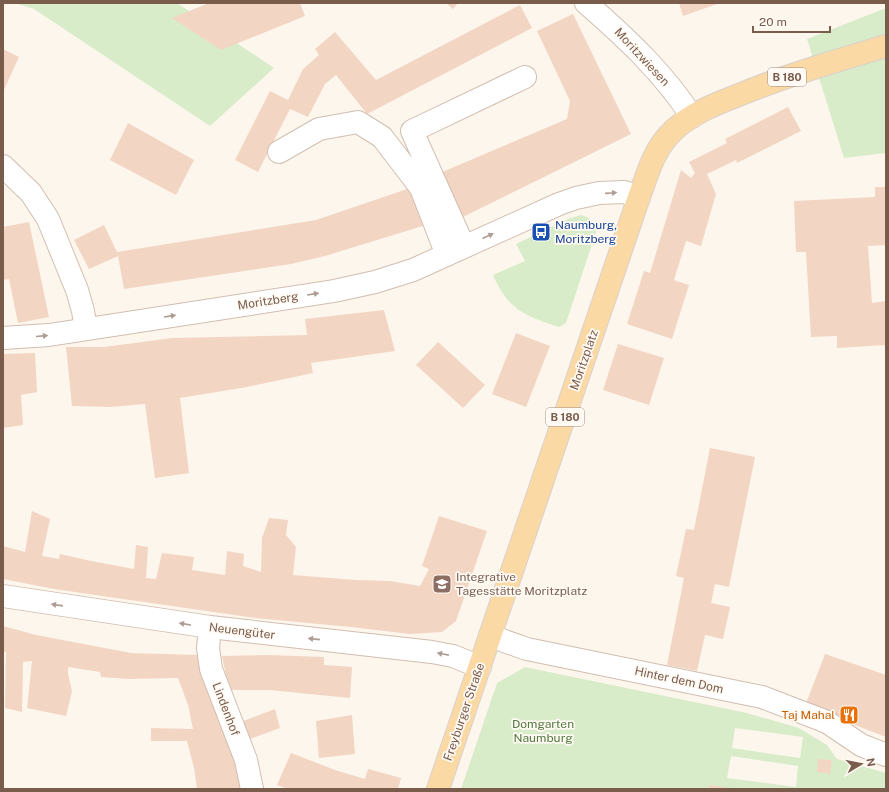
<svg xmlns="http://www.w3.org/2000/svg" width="889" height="792" viewBox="0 0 889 792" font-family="'Public Sans',sans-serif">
  <rect width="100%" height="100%" fill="#fdf6ec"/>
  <path fill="#d8ecc9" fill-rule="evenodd" d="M15,3H177L274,68L210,126L34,9Z
    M886,8V153L844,158L807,39Z
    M581,215C591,218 595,221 596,232L566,323L559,327C525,316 508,310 493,275L525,261L516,244L568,219Z
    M525,667L747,713L799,728L827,745L837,759L886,773V789H461L497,683ZM735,728L803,737L800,758L732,748ZM731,756L798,766L796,787L727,778Z"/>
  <path fill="#f3d5c3" d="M209,3H300L305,16L221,50L172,18Z
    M446,3H458L453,9Z
    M679,3H720L683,16Z
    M520,5L532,28L367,114L336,75L325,84L308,117L290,109L258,172L235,160L270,91L288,100L303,69L319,55L315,49L335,32L376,80Z
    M573,14L631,134L461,218L440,173L567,119L570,101L537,31Z
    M3,49L19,57L3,92Z
    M788,107L801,131L737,163L736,160L707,174L716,194L701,246L686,241L674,280L689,285L672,339L627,324L644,271L650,273L681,170L691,178L695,173L689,162L727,143L725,139Z
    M128,123L194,160L176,195L110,160Z
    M413,187L426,225L325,256L291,264L124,289L118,256L89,269L74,240L104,225L117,252L316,220Z
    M875,187H886V245L868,246L872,303L886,301V345L837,348V336L811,337L806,252H796L794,201L875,197Z
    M29,222L49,317L18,323L9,279L3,280V227Z
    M384,310L395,351L311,363L313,373L247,387L180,398L189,473L155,478L145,404L110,407L72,406L66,347H104L172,338L307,335L305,319Z
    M516,333L550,346L526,407L492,394Z
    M438,342L485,385L463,408L416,365Z
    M618,344L664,358L649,405L603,390Z
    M35,353L37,392L21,395L23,425L3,428V354Z
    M710,448L755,457L729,587L715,584L711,603L730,607L723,639L705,635L697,671L667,665L684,578L676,576L686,529L694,530Z
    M32,511L50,519L42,556L59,559L60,554L91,561L134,569L136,545L148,547L146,578L156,579L162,553L194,557L192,570L225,575L227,551L244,554L243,566L261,572L262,538L269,518L288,520L286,535L296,547L293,575L355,580L390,581L420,586L429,569L422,566L439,516L487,531L456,621L442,632L410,634L351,627L255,618L54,589L3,579V546L25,552Z
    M3,626L36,635L131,653L198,655L238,763L244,789H197L194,768L187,741H151V728L193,729L188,705L178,678L128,679L101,677L100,672L68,667V674L72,691L66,716L27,708L32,661L23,662L22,712L5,708L6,652H3Z
    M825,654L886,675V737L805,706Z
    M268,655L324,657V665L352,667L350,698L269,690H229L222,656Z
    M275,709L280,728L247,740L241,722Z
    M352,715L355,754L319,758L316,721Z
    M291,753L335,770L365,779L368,769L401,778L398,789H288L277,785Z
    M818,759L832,760L830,774L817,772Z
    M709,785L730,788V789H709Z"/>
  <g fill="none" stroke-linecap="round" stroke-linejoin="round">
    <defs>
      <path id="minor" d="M586,3C625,37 664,73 692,117
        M279,152L319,129L358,122L382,137L421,188L447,255
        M3,166L31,193L48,219L77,290L83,311L86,329
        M464,247L412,131L525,77
        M3,338L49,335L334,291L375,282L413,270L559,204L576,198L599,193L624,192L639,197
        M3,596L210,627L432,652L453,656L480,667
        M210,627L208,648L211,669L246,760L252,789
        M490,636L527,649L762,697L827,722L861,745L886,755"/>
      <path id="major" d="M438,789L639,197C647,176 653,152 669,135C687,115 715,104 739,95C787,75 836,61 886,46"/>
    </defs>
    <use href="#minor" stroke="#d1beb0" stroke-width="24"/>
    <use href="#major" stroke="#dad1cd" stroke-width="24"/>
    <use href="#minor" stroke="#fff" stroke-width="22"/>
    <use href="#major" stroke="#fbd9a5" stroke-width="22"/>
  </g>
  <defs><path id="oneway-solid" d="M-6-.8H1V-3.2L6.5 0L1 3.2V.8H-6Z"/></defs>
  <g fill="#af9d94">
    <use href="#oneway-solid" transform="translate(611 193) rotate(-4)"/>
    <use href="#oneway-solid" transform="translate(488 236) rotate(-24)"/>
    <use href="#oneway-solid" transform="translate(313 294) rotate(-9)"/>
    <use href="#oneway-solid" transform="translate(170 316) rotate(-9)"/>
    <use href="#oneway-solid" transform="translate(42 336) rotate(-5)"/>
    <use href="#oneway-solid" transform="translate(57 605) rotate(-172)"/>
    <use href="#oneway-solid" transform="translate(185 624) rotate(-171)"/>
    <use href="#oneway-solid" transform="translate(314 639) rotate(-174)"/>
    <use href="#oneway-solid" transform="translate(443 654) rotate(-169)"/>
  </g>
  <defs>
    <symbol id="bus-square" viewBox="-11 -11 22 22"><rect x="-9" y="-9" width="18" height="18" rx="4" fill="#1a4fb4" stroke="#fffaf3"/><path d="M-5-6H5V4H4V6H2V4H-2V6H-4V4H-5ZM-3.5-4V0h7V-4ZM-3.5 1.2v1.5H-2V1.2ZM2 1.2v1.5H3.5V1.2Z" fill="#fff"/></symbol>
    <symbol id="school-square" viewBox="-11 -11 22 22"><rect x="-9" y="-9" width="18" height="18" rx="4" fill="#8d6e63" stroke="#fffaf3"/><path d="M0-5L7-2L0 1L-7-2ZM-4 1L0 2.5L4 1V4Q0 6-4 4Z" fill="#fff"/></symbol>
    <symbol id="restaurant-square" viewBox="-11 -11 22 22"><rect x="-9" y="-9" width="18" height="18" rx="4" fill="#e8710a" stroke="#fffaf3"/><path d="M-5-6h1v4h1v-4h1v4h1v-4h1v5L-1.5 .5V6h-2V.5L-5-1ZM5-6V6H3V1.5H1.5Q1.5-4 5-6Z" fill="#fff"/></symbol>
  </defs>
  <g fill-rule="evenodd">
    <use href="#bus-square" x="530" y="221" width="22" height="22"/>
    <use href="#school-square" x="431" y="573" width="22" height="22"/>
    <use href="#restaurant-square" x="838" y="704" width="22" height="22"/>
  </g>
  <g text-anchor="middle" stroke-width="3.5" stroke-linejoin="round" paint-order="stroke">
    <g fill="#fffaf3" stroke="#a28b7f" stroke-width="1">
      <rect x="768" y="68" width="38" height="18" rx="3"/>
      <rect x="546" y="408" width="38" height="18" rx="3"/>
    </g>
    <g font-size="11" font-weight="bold" fill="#7a5c4d">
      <text x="787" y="81">B 180</text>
      <text x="565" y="421">B 180</text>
    </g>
    <g font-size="12" fill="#7a5c4d" stroke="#fffaf3">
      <text transform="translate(642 57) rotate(47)" y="4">Moritzwiesen</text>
      <text transform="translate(268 301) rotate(-9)" y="4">Moritzberg</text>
      <text transform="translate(584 360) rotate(-71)" y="4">Moritzplatz</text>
      <text transform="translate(242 631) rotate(7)" y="4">Neuengüter</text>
      <text transform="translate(679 680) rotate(12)" y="4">Hinter dem Dom</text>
      <text transform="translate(226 709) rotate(69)" y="4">Lindenhof</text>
      <text transform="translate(464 712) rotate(-71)" y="4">Freyburger Straße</text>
    </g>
    <g font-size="12" fill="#164399" stroke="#fffaf3" text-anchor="start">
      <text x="555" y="229">Naumburg,<tspan x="555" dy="14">Moritzberg</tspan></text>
    </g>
    <g font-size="12" fill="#785e54" stroke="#fffaf3" text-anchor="start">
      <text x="456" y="581">Integrative<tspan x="456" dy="14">Tagesstätte Moritzplatz</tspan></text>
    </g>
    <g font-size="12" fill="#c56008" stroke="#fffaf3" text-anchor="end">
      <text x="835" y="719">Taj Mahal</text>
    </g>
    <g font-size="12" fill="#537a41" stroke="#fffaf3">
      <text x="543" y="728">Domgarten<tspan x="543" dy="14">Naumburg</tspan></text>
    </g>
  </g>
  <rect width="889" height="792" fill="none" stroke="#7a5c4d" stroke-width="8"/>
  <g transform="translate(861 764) rotate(80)" stroke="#fffaf3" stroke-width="3" paint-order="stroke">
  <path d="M0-3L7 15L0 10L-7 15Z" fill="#7a5c4d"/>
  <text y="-6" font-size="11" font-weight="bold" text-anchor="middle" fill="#7a5c4d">N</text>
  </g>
  <path d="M753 26v6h77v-6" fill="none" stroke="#7a5c4d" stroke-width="2"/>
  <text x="759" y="26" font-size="12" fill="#7a5c4d" stroke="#fffaf3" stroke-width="3" paint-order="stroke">20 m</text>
</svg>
